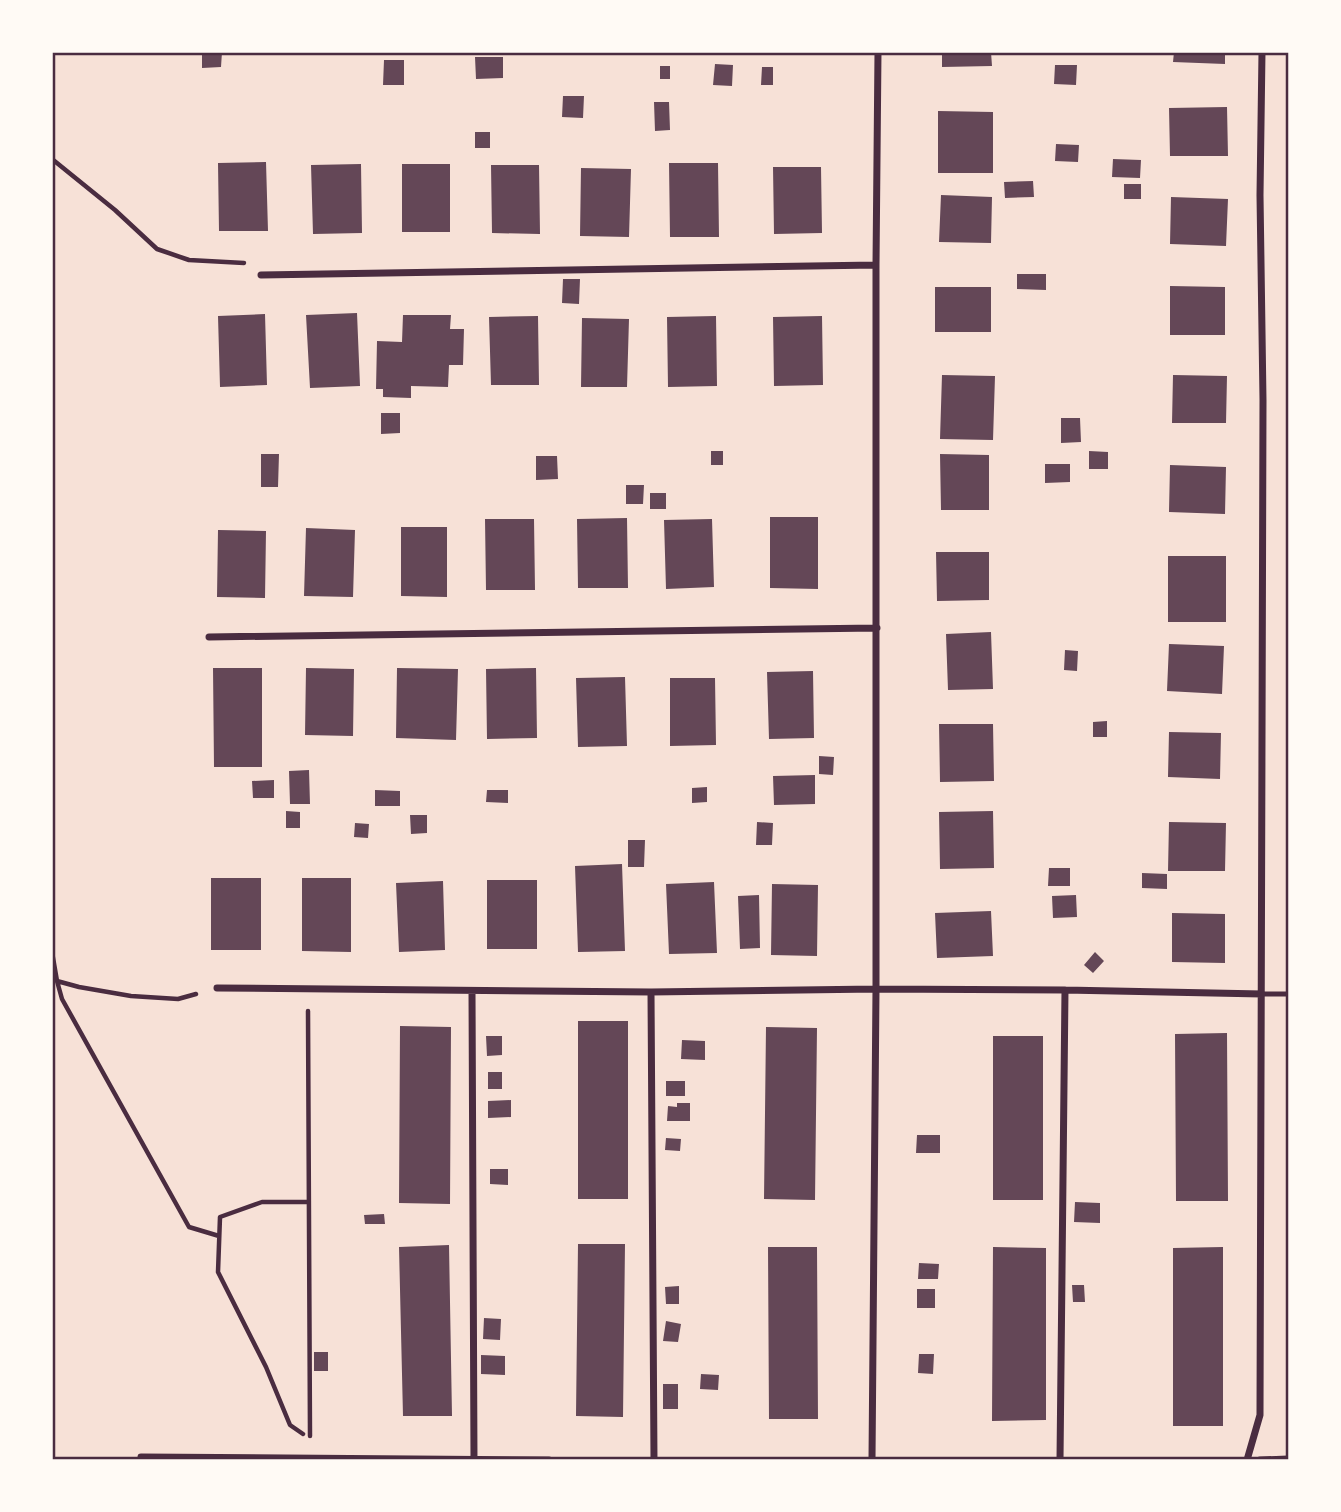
<svg xmlns="http://www.w3.org/2000/svg" width="1341" height="1512" viewBox="0 0 1341 1512" font-family="'Space Grotesk',sans-serif">
  <rect width="100%" height="100%" fill="#f7e1d7"/>
  <path fill="#644757" d="M202,52H222L221,67L202,68Z
    M942,52H991L992,66L942,67Z
    M1174,52H1225V64L1173,62Z
    M475,57H503V78L476,79Z
    M384,60H404V85H383Z
    M715,64L733,65L732,86L713,85Z
    M1055,65H1077L1076,85L1054,84Z
    M660,66H670V79H660Z
    M762,67H773V85H761Z
    M563,96H584L583,118L562,117Z
    M654,102H669L670,130L655,131Z
    M1227,107L1228,156H1170L1169,108Z
    M938,111L993,112V173H938Z
    M475,132H490V148H475Z
    M1056,144L1079,145L1078,162L1055,161Z
    M1113,159L1141,160L1140,178L1112,177Z
    M266,162L268,231H219L218,163Z
    M669,163H718L719,237H670Z
    M361,164L362,233L313,234L311,165Z
    M402,164H450V232H402Z
    M491,165H539L540,234L492,233Z
    M773,167H821L822,233L774,234Z
    M581,168L631,169L629,237L580,236Z
    M1033,181L1034,197L1005,198L1004,182Z
    M1124,184H1141V199H1124Z
    M941,195L992,197L991,243L939,242Z
    M1171,197L1228,199L1226,246L1170,244Z
    M1017,274H1046V290L1017,289Z
    M563,279H580L579,304L562,303Z
    M1170,286L1225,287V335H1170Z
    M935,287H991V332H935Z
    M357,313L360,386L310,388L306,315Z
    M265,314L267,385L220,387L218,316Z
    M403,315H451L450,329H464L463,365H449L448,387L411,386V398L383,397V389H376L377,341L402,342Z
    M538,316L539,385H491L489,317Z
    M716,316L717,386L668,387L667,317Z
    M822,316L823,385L774,386L773,317Z
    M582,318L629,319L627,387H581Z
    M942,375L995,376L993,440L940,439Z
    M1173,375L1227,376L1226,423H1172Z
    M381,413H400V433L381,434Z
    M1061,418H1080L1081,442L1061,443Z
    M711,451H723V465H711Z
    M1089,451L1108,452V469H1089Z
    M261,454H279L278,487H261Z
    M940,454L989,455V510H941Z
    M536,456H557L558,479L536,480Z
    M1045,464H1070V482L1045,483Z
    M1170,465L1226,467L1225,514L1169,512Z
    M626,485H644L643,504H626Z
    M650,493H666V509H650Z
    M770,517H818V589L770,588Z
    M627,518L628,588H578L577,519Z
    M485,519H534L535,590H486Z
    M712,519L714,587L666,589L664,520Z
    M401,527H447V597L401,596Z
    M306,528L355,530L353,597L304,596Z
    M218,530L266,531L265,598L217,597Z
    M936,552H989V600L937,601Z
    M1168,556H1226V622H1168Z
    M991,632L993,689L948,690L946,634Z
    M1169,644L1224,646L1222,694L1167,691Z
    M1065,650L1078,651L1077,671L1064,670Z
    M213,668H262V767H214Z
    M306,668L354,669L353,736L305,735Z
    M397,668L458,669L456,740L396,738Z
    M536,668L537,738L487,739L486,669Z
    M813,671L814,738L769,739L767,672Z
    M625,677L627,746L578,747L576,678Z
    M670,678H715L716,745L670,746Z
    M1107,721V737H1093V722Z
    M939,724H993L994,781L940,782Z
    M1169,732L1221,733L1220,779L1168,777Z
    M819,756L834,757L833,775L819,774Z
    M309,770L310,804H290L289,771Z
    M815,775V804L774,805L773,776Z
    M274,780V798H253L252,781Z
    M707,787V802L692,803V788Z
    M375,790L400,791V806H375Z
    M487,790H508V803L486,802Z
    M286,811L300,812V828H286Z
    M993,811L994,868L940,869L939,812Z
    M410,815H427V833L411,834Z
    M757,822L773,823L772,845H756Z
    M1169,822L1226,823L1225,871H1168Z
    M355,823L369,824L368,838L354,837Z
    M628,840H645L644,867H628Z
    M622,864L625,951L578,952L575,866Z
    M1049,868H1070V886H1048Z
    M1142,873L1167,874V889L1142,888Z
    M211,878H261V950H211Z
    M302,878H351V952L302,951Z
    M487,880H537V949H487Z
    M443,881L445,950L399,952L396,883Z
    M714,882L717,953L669,954L666,884Z
    M772,884L818,885L817,956L771,955Z
    M759,895L760,948L740,949L738,896Z
    M1076,895L1077,917L1053,918L1052,896Z
    M991,911L993,956L937,958L935,913Z
    M1172,913L1225,914V963L1172,962Z
    M1095,952L1104,961L1093,973L1084,965Z
    M578,1021H628V1199H578Z
    M400,1026L451,1027L450,1204L399,1203Z
    M766,1027L817,1028L815,1200L764,1199Z
    M1227,1033L1228,1201H1176L1175,1034Z
    M486,1036H502V1055L487,1056Z
    M993,1036H1043V1200H993Z
    M682,1040L705,1041V1060L681,1059Z
    M488,1072H502V1089H488Z
    M666,1081H685V1096H666Z
    M511,1100V1117L488,1118V1101Z
    M677,1103H690V1121H667L668,1106L677,1107Z
    M917,1135H940V1153H916Z
    M666,1138L681,1139L680,1151L665,1150Z
    M490,1169H508V1185L490,1184Z
    M1075,1202L1100,1203V1223L1074,1222Z
    M384,1214L385,1224H365L364,1215Z
    M578,1244H625L623,1417L576,1416Z
    M449,1245L452,1416H403L399,1247Z
    M768,1247H817L818,1419H769Z
    M993,1247L1046,1248V1420L992,1421Z
    M1223,1247V1426H1173V1248Z
    M919,1263L939,1264L938,1279H918Z
    M1072,1285H1084L1085,1302H1073Z
    M679,1286V1304H666L665,1287Z
    M917,1289H935V1308H917Z
    M484,1318L501,1319L500,1340L483,1339Z
    M666,1321L681,1324L678,1342L663,1341Z
    M314,1352H328V1371H314Z
    M919,1354H934L933,1374L918,1373Z
    M481,1355L505,1356V1375L481,1374Z
    M701,1374L719,1375L718,1390L700,1389Z
    M663,1384H678V1409H663Z"/>
  <g fill="none" stroke-linecap="round" stroke-linejoin="round">
    <path stroke="#4a2c40" stroke-width="4.5" d="M52,159L115,210L157,249L189,260L244,263
      M52,952L57,981L79,987L131,996L178,999L196,994
      M57,981L62,999L189,1227L219,1236
      M308,1011L310,1436
      M303,1434L290,1425L266,1367L218,1272L220,1217L262,1202H308"/>
    <path stroke="#4a2c40" stroke-width="5" d="M1262,994H1288"/>
    <path stroke="#4a2c40" stroke-width="7" d="M261,275L876,265
      M209,637L877,628
      M217,988L651,992L876,989L1065,990L1262,994
      M472,991L474,1460
      M651,992L654,1460
      M141,1457L549,1460
      M872,1460L876,989V265L878,52
      M1060,1460L1065,990
      M1247,1460L1260,1415L1263,400L1260,195L1262,52
      M1260,1460L1288,1459"/>
  </g>
  <rect width="1341" height="1512" fill="none" stroke="#fffaf5" stroke-width="108"/>
  <rect x="54" y="54" width="1233" height="1404" fill="none" stroke="#4a2c40" stroke-width="2.5"/>
</svg>
